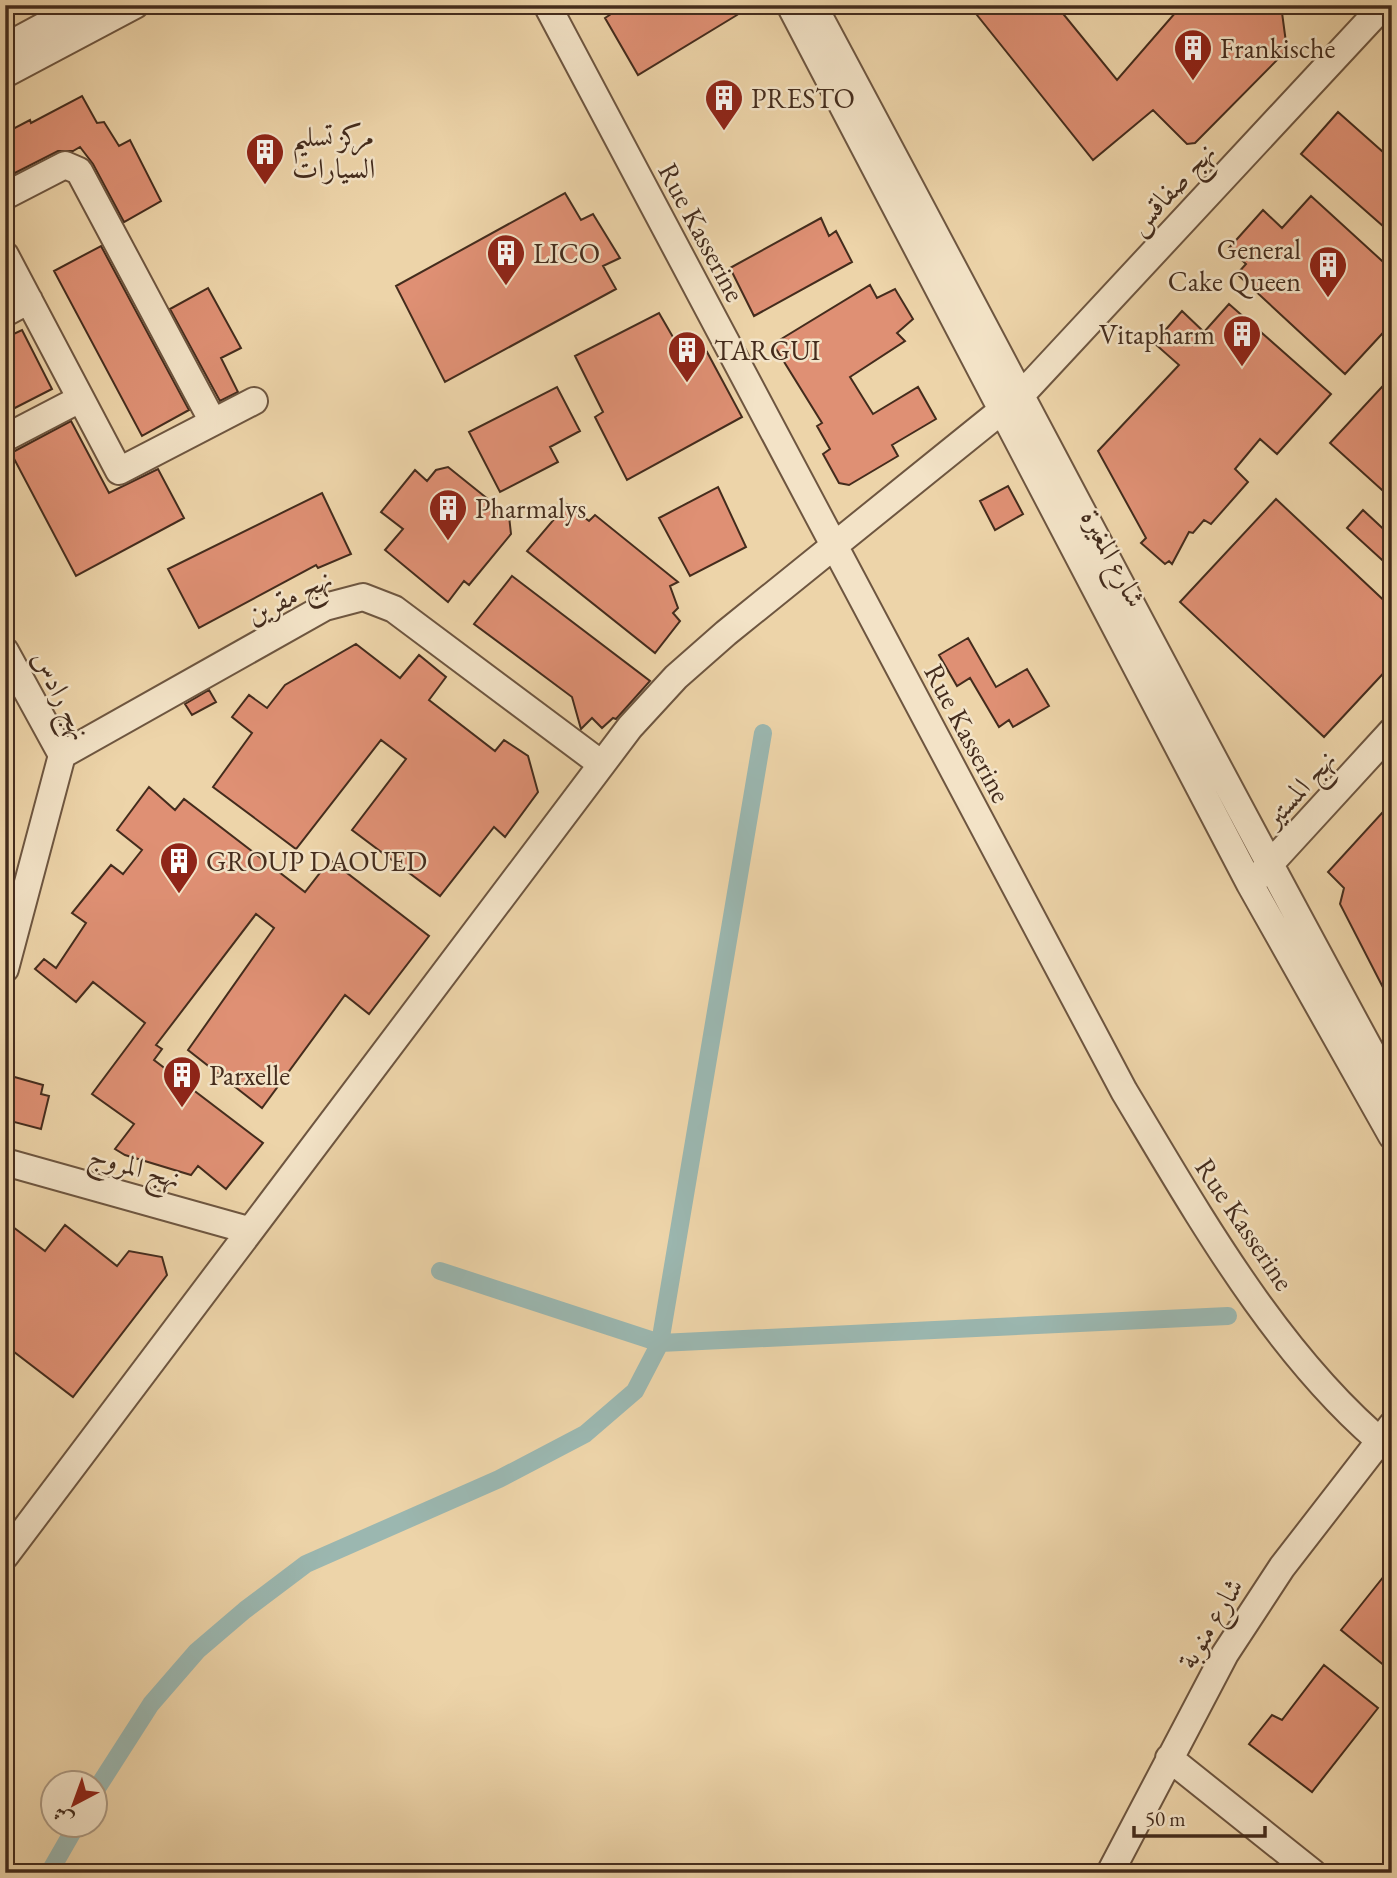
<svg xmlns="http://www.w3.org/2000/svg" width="1397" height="1878" viewBox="0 0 1397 1878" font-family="'EB Garamond',Amiri,serif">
  <rect width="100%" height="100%" fill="#edd4a9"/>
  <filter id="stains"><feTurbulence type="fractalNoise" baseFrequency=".00286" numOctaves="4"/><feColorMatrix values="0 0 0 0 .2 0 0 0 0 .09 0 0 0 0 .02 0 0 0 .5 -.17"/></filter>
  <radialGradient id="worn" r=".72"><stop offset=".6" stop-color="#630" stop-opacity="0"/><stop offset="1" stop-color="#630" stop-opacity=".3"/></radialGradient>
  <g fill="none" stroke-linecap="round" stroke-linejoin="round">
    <path stroke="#9bb7b0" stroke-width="18" d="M440,1271L660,1343L1228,1316
      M94,1793L151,1704L197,1651L245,1610L306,1564L499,1479L585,1434L635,1391L660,1343L763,733
      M49,1873L76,1826"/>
  </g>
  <path fill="#df9074" stroke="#442c1d" stroke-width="2" d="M625,5H731L737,15L638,75L605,18Z
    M969,5H1056L1117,80L1182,5H1281L1287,50L1195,143L1187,144L1153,110L1093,160Z
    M82,96L97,123L104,122L119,146L130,140L161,201L124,222L93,164L80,147L73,151H58L5,178V133L30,120L31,123Z
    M1338,112L1392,160V234L1301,154Z
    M565,193L581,220L593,214L620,258L603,266L616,289L445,382L396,286Z
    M1311,196L1392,270V323L1345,374L1237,274L1246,264L1229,248L1263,210L1282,228Z
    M821,218L829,236L836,231L852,262L754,316L730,268Z
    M101,246L189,410L142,436L54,271Z
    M870,285L877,298L895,289L913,319L897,333L905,341L850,377L873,414L918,387L936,419L892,445L898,456L849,485L839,483L823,454L830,449L817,426L822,423L773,344Z
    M208,288L241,348L221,358L238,392L220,401L170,309Z
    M1229,304L1331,394L1277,454L1260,439L1235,469L1248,482L1211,524L1204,520L1193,533L1189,532L1172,564L1169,561L1165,564L1141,543L1146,538L1098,451L1179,365L1154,343L1182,311L1204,332Z
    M659,313L688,363L707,352L742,417L627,480L595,417L603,412L575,356Z
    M22,330L52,389L5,413V338Z
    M1392,376V499L1330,443Z
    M557,387L580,431L550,447L558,462L500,492L469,432Z
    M71,421L109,493L158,469L184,518L76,576L11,453Z
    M448,467L509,516L511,534L469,585L464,581L448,602L385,550L403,529L381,512L415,470L427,481L436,470Z
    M1008,486L1023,514L995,530L980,501Z
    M718,487L746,547L690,576L659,518Z
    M322,493L351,554L318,568L316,565L199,628L168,569Z
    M1276,499L1392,608V664L1324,737L1180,602Z
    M567,504L589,521L595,515L678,582L670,586L678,608L673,613L680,621L655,653L527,551Z
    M1363,510L1392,537V569L1347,528Z
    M512,576L650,681L616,719L613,718L602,728L592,718L581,729L572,697L474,624Z
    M968,638L996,687L1027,669L1049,706L1013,727L1009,720L999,727L970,678L957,686L939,655Z
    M356,644L400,678L419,655L446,677L429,700L495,751L504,740L528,756L538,792L505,837L494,827L440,896L352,830L406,759L381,740L296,849L213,787L252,733L232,717L249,695L267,708L285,685Z
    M209,690L216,702L192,715L185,704Z
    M149,787L175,810L184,799L305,892L330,860L429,936L369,1014L345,995L262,1108L188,1050L274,928L256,914L156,1045L162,1049L154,1060L263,1143L226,1189L198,1166L191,1175L125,1155L115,1149L134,1124L92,1094L145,1023L93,982L76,1002L35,969L44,959L56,968L86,923L72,913L111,865L123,874L142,850L117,830Z
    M1392,802V1005L1340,904L1344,888L1328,872Z
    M11,1076L43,1085L41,1094L49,1096L41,1129L14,1122L5,1109Z
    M5,1221L45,1251L65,1225L117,1266L129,1251L162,1257L167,1275L73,1397L5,1345Z
    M1392,1566V1672L1341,1630Z
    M1324,1665L1378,1708L1312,1792L1249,1744L1272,1715L1282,1720Z"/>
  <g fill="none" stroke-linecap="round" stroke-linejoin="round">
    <defs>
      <path id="minor" d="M547,5L1124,1091C1198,1214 1279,1360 1392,1451
        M790,5L1250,884L1392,1136
        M813,5C1007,366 1195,730 1392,1090
        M5,47L83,5
        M5,74L135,5
        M5,196L65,165L79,171L213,422
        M5,255L119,471L254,401
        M5,313L29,300
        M5,438L80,399
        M5,651L62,755L5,969
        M62,755L325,607L363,597L394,609L600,763
        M1258,877L1392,731
        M5,1162L248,1230
        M5,1556L630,727L676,677L726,633L1022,394L1384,5
        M1169,1758L1313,1873
        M1110,1873L1225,1654L1282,1567L1392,1425"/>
    </defs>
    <use href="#minor" stroke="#6e5640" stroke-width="30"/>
    <use href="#minor" stroke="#f3e3c7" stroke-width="26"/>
  </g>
  <defs>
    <symbol id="building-pin" viewBox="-11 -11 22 30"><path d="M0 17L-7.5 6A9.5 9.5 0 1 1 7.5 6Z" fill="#8f2418" stroke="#f3e3c7"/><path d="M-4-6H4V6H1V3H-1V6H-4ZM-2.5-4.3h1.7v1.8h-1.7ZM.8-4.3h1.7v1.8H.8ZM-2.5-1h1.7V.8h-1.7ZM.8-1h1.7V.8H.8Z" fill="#fff"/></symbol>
  </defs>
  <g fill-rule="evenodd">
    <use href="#building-pin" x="1171" y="26" width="44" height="60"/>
    <use href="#building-pin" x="702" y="76" width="44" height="60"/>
    <use href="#building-pin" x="243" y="130" width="44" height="60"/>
    <use href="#building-pin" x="484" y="231" width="44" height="60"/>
    <use href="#building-pin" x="1306" y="243" width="44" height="60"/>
    <use href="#building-pin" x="1220" y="312" width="44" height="60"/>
    <use href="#building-pin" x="665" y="328" width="44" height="60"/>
    <use href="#building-pin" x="426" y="486" width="44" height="60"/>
    <use href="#building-pin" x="157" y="839" width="44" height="60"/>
    <use href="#building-pin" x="160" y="1053" width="44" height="60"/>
  </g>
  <g text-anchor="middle" stroke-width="5" stroke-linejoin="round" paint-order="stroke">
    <g font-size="28" fill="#442c1d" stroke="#f3e3c7" text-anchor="start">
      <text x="1220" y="58">Frankische</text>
      <text x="751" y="108">PRESTO</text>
      <text x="292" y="146">مركز تسليم<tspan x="292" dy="32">السيارات</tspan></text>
      <text x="1301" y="259" text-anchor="end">General<tspan x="1301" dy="32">Cake Queen</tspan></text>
      <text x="533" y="263">LICO</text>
      <text x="1215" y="344" text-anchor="end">Vitapharm</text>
      <text x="714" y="360">TARGUI</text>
      <text x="475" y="518">Pharmalys</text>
      <text x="206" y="871">GROUP DAOUED</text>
      <text x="209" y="1085">Parxelle</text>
    </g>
    <g font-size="28" fill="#442c1d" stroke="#f3e3c7">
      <text transform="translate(1171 188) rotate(-47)" y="10">نهج صفاقس</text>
      <text transform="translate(702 232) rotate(62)" y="10">Rue Kasserine</text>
      <text transform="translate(1114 558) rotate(62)" y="10">شارع المغيرة</text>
      <text transform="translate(289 596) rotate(-26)" y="10">نهج مقرين</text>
      <text transform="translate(62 695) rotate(64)" y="10">نهج رادس</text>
      <text transform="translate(968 733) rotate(62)" y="10">Rue Kasserine</text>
      <text transform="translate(1299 788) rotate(-48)" y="10">نهج المستير</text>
      <text transform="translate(135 1166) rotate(16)" y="10">نهج المروج</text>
      <text transform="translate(1245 1224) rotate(56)" y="10">Rue Kasserine</text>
      <text transform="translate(1210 1623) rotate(-59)" y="10">شارع منوبة</text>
    </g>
  </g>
  <rect width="1397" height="1878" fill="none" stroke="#edd4a9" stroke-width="28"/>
  <rect x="7" y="7" width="1383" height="1864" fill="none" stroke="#442c1d" stroke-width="3.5"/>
  <rect x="14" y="14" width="1369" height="1850" fill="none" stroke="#442c1d" stroke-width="2"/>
  <g transform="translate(74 1804) rotate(221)"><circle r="33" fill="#f3e3c7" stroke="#ad9a83" stroke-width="2"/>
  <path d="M0-5L12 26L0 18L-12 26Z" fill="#8f2418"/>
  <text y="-10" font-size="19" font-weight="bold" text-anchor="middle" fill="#442c1d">ش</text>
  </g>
  <path d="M1134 1826v10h131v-10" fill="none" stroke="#442c1d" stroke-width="3.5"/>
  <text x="1145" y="1826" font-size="21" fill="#442c1d" stroke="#f3e3c7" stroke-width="5" paint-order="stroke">50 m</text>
  <rect width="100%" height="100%" filter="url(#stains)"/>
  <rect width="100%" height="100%" fill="url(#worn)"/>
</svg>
